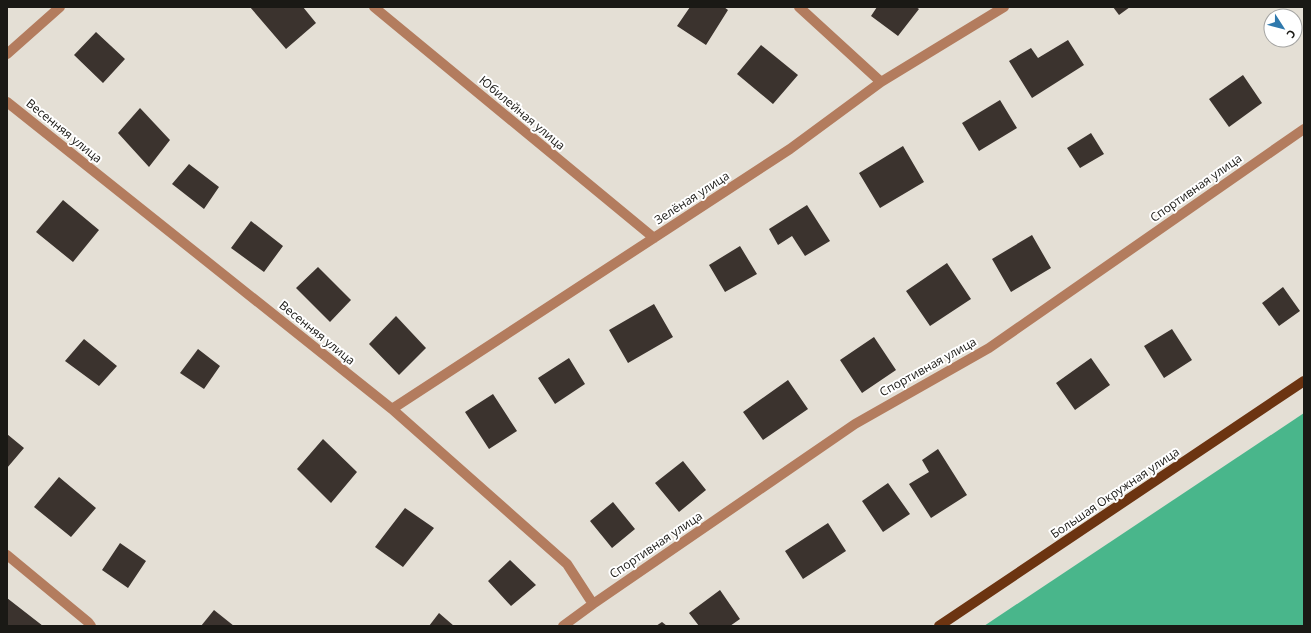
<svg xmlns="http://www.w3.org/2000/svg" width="1311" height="633" viewBox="0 0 1311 633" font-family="'Open Sans',sans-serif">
  <rect width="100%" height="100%" fill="#e4dfd5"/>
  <path fill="#49b68b" d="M1304,413V626H984Z"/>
  <path fill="#3b332e" d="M250,7H303L316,23L286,49Z
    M690,7H724L728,10L706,45L677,26Z
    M877,7H916L919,9L898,36L871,16Z
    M1113,7H1130L1119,15Z
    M96,32L125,59L103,83L74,55Z
    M1068,40L1084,65L1032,98L1009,61L1031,48L1038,58Z
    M761,45L798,75L773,104L737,74Z
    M1243,75L1262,103L1229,127L1209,99Z
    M1000,100L1017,128L979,151L962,123Z
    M140,108L170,140L149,167L118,133Z
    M1091,133L1104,154L1080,168L1067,148Z
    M903,146L924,182L880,208L859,173Z
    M189,164L219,187L204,209L172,184Z
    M63,200L99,230L73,262L36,232Z
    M807,205L830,241L805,256L792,236L778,245L769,229Z
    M251,221L283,246L264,272L231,248Z
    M1032,235L1051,268L1011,292L992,259Z
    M740,246L757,274L725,292L709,265Z
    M947,263L971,299L930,326L906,291Z
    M318,267L351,300L330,322L296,288Z
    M1283,287L1300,311L1279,326L1262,303Z
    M654,304L673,337L628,363L609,330Z
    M396,316L426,348L399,375L369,344Z
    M1172,329L1192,360L1164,378L1144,346Z
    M874,337L896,370L862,393L840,360Z
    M84,339L117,366L99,386L65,361Z
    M198,349L220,366L204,389L180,373Z
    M569,358L585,384L555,404L538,378Z
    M1091,358L1110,385L1075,410L1056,383Z
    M788,380L808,409L763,440L743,412Z
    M493,394L517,431L489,449L465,412Z
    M7,434L24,448L7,468Z
    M323,439L357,472L331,503L297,469Z
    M938,449L967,495L931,518L909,484L929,472L922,460Z
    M683,461L706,490L679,512L655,483Z
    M59,477L96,508L71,537L34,507Z
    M888,483L910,514L883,532L862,501Z
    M613,502L635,529L612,548L590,521Z
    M405,508L434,528L403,567L375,547Z
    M828,523L846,551L803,579L785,551Z
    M120,543L146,561L128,588L102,570Z
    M510,560L536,585L511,606L488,581Z
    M720,590L740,619L730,626H699L689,613Z
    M7,598L43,626H7Z
    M214,610L234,626H201Z
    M439,613L454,626H429Z
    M662,622L667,626H656Z"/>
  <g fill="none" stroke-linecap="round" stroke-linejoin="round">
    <path stroke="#b37c5e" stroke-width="10" d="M374,7L654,238
      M799,7L881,82
      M7,54L60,7
      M7,102L392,409L567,564L593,604
      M392,409L790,149L881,82L1004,7
      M7,555L88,622L91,626
      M563,626L593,604L855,424L989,348L1304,129"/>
    <path stroke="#6c3411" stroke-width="10" d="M939,626L1304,381"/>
  </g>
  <g text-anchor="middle" stroke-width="4" stroke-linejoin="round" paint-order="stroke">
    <g font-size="12" fill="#1a1915" stroke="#fff">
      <text transform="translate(522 113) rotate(40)" y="4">Юбилейная улица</text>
      <text transform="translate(64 131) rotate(39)" y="4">Весенняя улица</text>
      <text transform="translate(1196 188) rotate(-35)" y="4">Спортивная улица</text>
      <text transform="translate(692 198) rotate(-33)" y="4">Зелёная улица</text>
      <text transform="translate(317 333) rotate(39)" y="4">Весенняя улица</text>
      <text transform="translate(928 367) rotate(-29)" y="4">Спортивная улица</text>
      <text transform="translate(1115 493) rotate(-34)" y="4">Большая Окружная улица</text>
      <text transform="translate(656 545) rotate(-34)" y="4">Спортивная улица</text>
    </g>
  </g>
  <rect width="1311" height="633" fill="none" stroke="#1a1915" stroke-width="16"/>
  <g transform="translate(1283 28) rotate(126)"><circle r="19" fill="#ffffff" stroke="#a3a3a1"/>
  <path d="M0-3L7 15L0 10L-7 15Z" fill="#2f79ad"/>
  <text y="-6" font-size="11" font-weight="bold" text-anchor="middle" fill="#1a1915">С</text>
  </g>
</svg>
